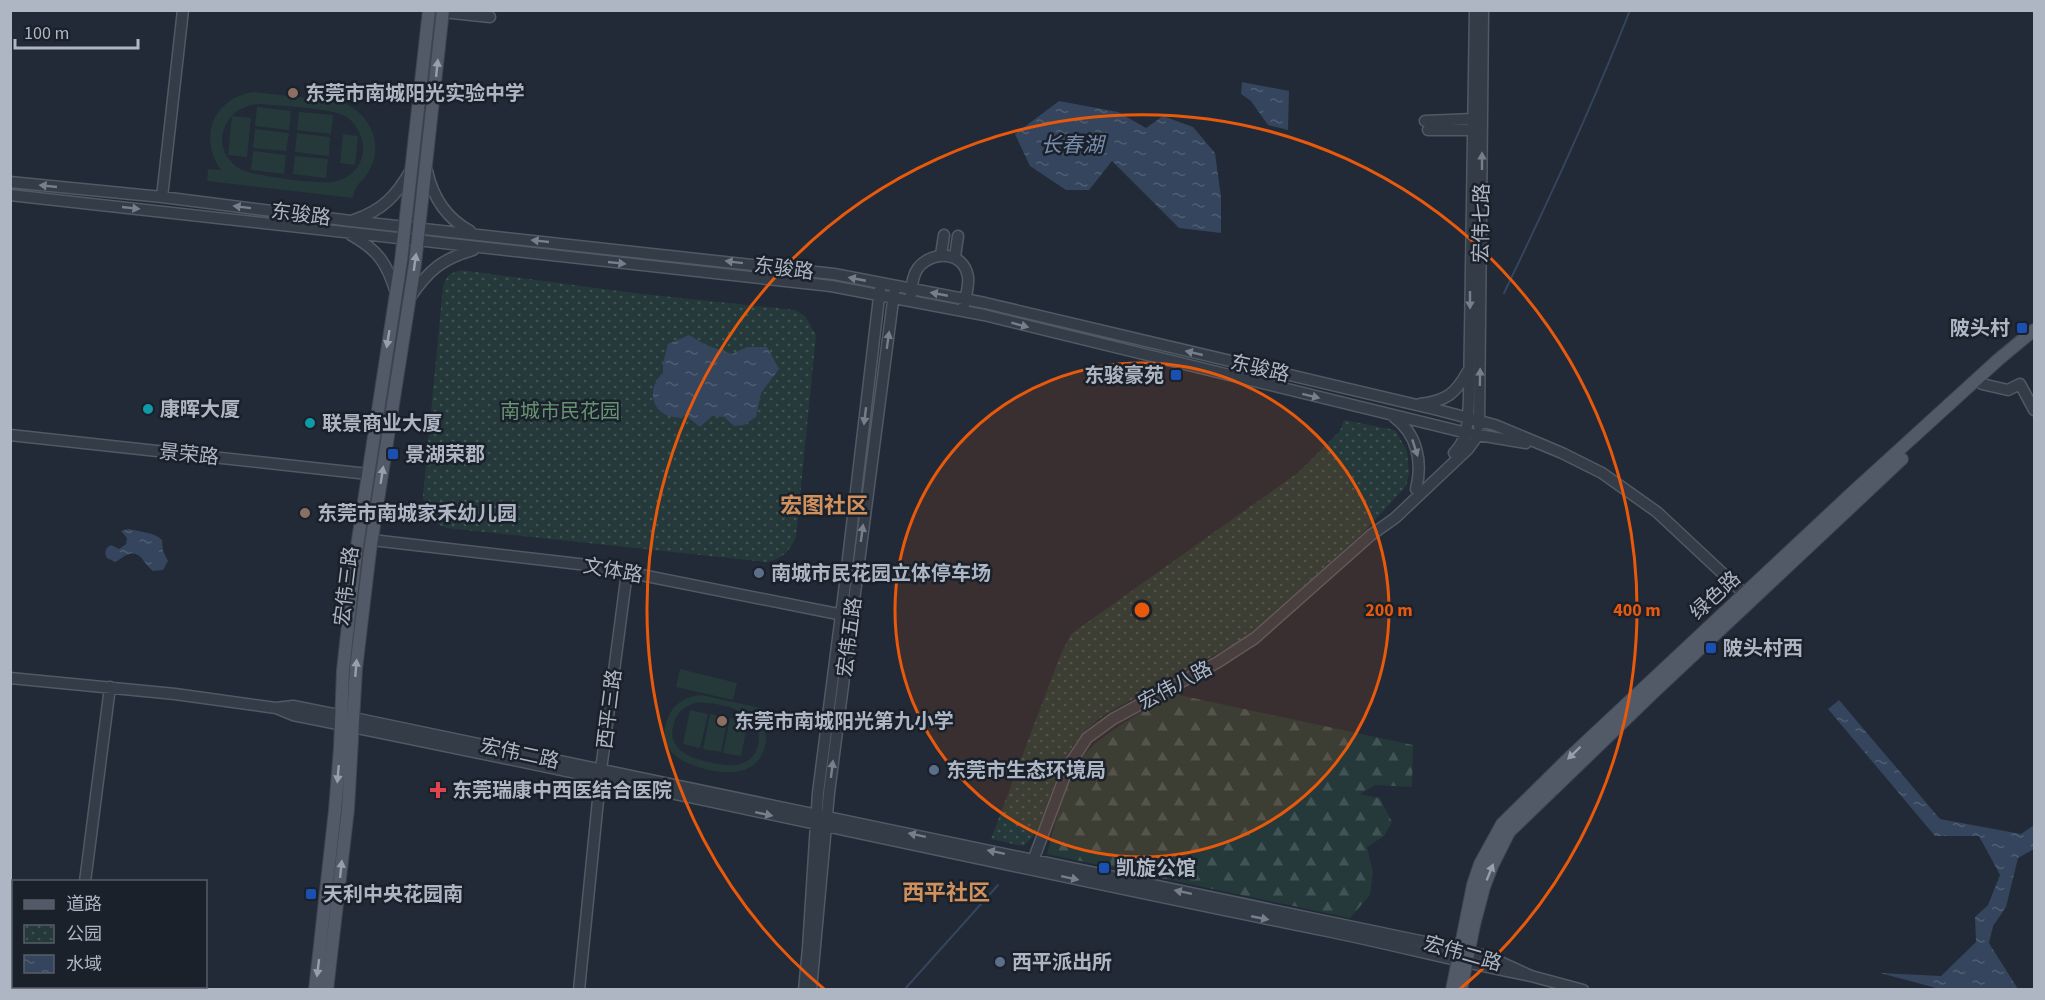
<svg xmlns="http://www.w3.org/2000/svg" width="2045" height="1000" viewBox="0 0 2045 1000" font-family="'Source Sans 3','Noto Sans SC',sans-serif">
  <defs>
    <pattern id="forest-firs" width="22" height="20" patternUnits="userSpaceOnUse" patternTransform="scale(1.5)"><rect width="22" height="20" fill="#25393a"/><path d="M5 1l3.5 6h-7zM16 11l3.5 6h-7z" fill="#425355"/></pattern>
    <pattern id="park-dots" width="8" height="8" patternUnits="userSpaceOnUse" patternTransform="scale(1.5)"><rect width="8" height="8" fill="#25393a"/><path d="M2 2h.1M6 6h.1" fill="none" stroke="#425355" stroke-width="1.8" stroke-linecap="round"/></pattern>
    <pattern id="water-ripples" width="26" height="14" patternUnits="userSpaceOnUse" patternTransform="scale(1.5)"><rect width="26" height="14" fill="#35455d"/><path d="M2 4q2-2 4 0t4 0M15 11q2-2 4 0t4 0" fill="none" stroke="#505e73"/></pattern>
  </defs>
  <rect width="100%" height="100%" fill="#212a36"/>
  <path fill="#25393a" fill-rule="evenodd" d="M253,92L342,102C369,113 385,143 369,171C362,183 355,183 353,198L207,181L208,169L221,170C198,137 213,99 253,92ZM261,104C280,106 327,108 343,115C353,120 359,129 362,140C365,150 362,162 355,170C349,177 340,181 331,182C316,184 248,176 237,167C207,145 226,104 261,104Z
    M257,107L291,111L289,130L255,126Z
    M299,112L333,115L331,134L297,130Z
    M232,116L251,118L247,157L228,155Z
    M255,129L289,133L286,151L253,148Z
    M297,133L330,137L329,156L295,152Z
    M343,134L358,136L355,165L340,163Z
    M253,151L286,155L284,174L251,170Z
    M295,156L328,159L326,178L293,174Z
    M680,669L737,683L733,700L676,687Z
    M701,695L774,711L773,718L758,715C764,725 768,735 765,746C758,774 732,775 709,770C682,764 654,750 668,717C674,703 687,696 701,695ZM695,703C719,701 766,712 758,745C752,769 728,767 709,762C688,758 664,747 675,720C678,711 686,706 695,703Z
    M690,710L708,714L700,748L683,744Z
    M710,714L728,718L721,752L703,749Z
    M730,718L748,722L741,756L723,753Z"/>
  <path fill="url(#forest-firs)" d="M1174,694L1413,745L1412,787L1375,785L1360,794L1380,798L1392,822L1384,836L1367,847L1373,872L1370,895L1350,918L1047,854C1056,822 1063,786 1082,758C1095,738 1151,705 1174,694Z"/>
  <path fill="url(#park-dots)" d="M461,270L634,293L795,310L805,316L816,335L796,537C789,552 782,559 766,562L447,528C431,523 424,512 423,495L443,287C446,276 450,273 461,270Z
    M1344,420L1395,430L1407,451L1409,474L1406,486L1366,530L1251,633L1233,645L1109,712C1070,736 1061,766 1046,807C1039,825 1038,834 1023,846L991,839L1060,656L1071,634L1299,472L1340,431Z"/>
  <path fill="url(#water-ripples)" d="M1242,82L1289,91L1288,130L1268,125L1251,101L1241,94Z
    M1059,101L1118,112L1146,128L1163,116L1193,127L1215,153L1221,197V233L1179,228L1112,161L1089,190H1066L1030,166L1015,134Z
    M689,335L706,345L732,354L747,347H767L779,369L761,393L756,417L744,425L734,426L724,417L712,416L700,427L685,415L681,418C677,417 670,417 666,415C648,406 650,384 663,373V363L668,344Z
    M129,529C140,532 154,532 162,540L163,551L168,561L163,570L153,571C144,565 142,551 129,554C123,556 120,560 115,562L107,558C104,553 105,548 111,545L119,549L126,544L127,538L121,531Z
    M1839,700L1940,819L2021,834L2034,825V849L2018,858L2006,907L1993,926L1989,943L2018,989H1940L1880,973L1941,976L1976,942L1975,917L1988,905L2000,875L1979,836H1935L1828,709Z"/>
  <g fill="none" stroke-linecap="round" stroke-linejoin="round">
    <path stroke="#35455d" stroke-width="2" d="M1504,293C1549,200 1592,107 1630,10
      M904,990L998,885"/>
    <defs>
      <path id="minor" d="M443,12L490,17
        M1425,121L1473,119
        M1428,130H1472
        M427,171C433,198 446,218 470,231
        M10,182L162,197L351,221L834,274L985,303L1438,410L1495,425L1562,453L1602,473L1657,512L1749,598
        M10,195L831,286L984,315L1467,433L1526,443
        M162,197L183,10
        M354,220C383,210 396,196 411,170
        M351,235C378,250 387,263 396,293
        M941,255L944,235
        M955,257L958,236
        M911,295C912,286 912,276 918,268C932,250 964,251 968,277C969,286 966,296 964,305
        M411,296C429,270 442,259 473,250
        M1982,384L2008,390L2020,384L2034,410
        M1420,404C1447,401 1456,393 1468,371
        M1394,417C1417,434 1423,462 1416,489
        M1479,426L1483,10
        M10,435L368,474
        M1454,453C1469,438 1468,419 1469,398L1475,10
        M372,540L596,566L848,616
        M10,678L175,694L276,708L293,715C640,784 985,862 1332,932C1399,946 1464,963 1531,976L1487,956L1425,942L354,718L293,706L276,708
        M1031,866L1069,765L1087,738L1113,719L1218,662L1255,638L1371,535L1395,518L1468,449L1478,435
        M85,882L110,687
        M1531,976L1583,990
        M71,990V986
        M579,990L601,770L627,572
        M804,990L808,948L818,793L845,584L880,289
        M811,990L829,793L894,293"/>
      <path id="major" d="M315,990L335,810L340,748L343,670L356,553L401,261L429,10
        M327,990L348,809L356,669L370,551L415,264L443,10
        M1452,990L1473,885L1480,864L1502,824L1571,756L1854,491L1999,359L2034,330
        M1461,990L1474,925L1484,887L1492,866L1509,832L1654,692L1902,459"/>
    </defs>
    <use href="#minor" stroke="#515965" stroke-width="13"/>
    <use href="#major" stroke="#3d4551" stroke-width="14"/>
    <use href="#minor" stroke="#343c47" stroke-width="10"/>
    <use href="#major" stroke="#525a67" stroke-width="12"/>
  </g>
  <defs><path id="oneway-solid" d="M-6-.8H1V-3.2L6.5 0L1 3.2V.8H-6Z" transform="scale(1.5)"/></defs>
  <g fill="#979fad">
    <use href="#oneway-solid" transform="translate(437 68) rotate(-84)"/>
    <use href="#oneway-solid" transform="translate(415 262) rotate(-82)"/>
    <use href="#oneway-solid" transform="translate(388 339) rotate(99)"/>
    <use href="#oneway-solid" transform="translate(382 475) rotate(-81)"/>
    <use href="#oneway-solid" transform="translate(356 668) rotate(-85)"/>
    <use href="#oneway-solid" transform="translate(1574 753) rotate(136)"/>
    <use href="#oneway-solid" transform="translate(338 774) rotate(95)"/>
    <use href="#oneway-solid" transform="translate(341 869) rotate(-84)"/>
    <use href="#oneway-solid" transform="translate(1490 872) rotate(-68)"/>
    <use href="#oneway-solid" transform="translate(318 968) rotate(97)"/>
  </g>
  <g fill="#777f8c">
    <use href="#oneway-solid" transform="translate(1482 161) rotate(-90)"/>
    <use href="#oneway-solid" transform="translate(48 186) rotate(-174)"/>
    <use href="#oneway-solid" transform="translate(242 207) rotate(-173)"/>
    <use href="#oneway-solid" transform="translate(131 208) rotate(6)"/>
    <use href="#oneway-solid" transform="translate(540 241) rotate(-174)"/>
    <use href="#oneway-solid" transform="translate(734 262) rotate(-173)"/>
    <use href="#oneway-solid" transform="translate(617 263) rotate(6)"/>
    <use href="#oneway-solid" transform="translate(857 279) rotate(-169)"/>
    <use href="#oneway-solid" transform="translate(939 294) rotate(-169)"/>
    <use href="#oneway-solid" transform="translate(1470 300) rotate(90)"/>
    <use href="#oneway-solid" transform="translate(1020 325) rotate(15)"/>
    <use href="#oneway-solid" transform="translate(888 340) rotate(-82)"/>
    <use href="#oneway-solid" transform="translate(1194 353) rotate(-167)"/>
    <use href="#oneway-solid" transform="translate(1480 377) rotate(-89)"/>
    <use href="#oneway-solid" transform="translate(1311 396) rotate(14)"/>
    <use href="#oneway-solid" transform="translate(865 416) rotate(97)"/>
    <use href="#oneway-solid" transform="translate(1415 448) rotate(72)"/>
    <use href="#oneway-solid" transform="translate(862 533) rotate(-82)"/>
    <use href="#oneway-solid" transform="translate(832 769) rotate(-83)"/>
    <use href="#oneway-solid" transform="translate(764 814) rotate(12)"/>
    <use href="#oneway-solid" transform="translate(917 835) rotate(-168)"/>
    <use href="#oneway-solid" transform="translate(996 852) rotate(-168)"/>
    <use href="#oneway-solid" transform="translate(1070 878) rotate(12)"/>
    <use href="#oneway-solid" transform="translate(1183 892) rotate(-168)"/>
    <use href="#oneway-solid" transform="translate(1260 918) rotate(11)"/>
  </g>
  <circle cx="1142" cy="610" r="247" fill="#e8590c" fill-opacity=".12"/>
  <g fill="none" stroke="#e8590c" stroke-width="3">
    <circle cx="1142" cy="610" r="247"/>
    <path d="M824 989A495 495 0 1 1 1460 989"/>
  </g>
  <g fill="#8d6e63" stroke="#1a212b" stroke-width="2">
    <circle cx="293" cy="93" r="6"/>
    <circle cx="305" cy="513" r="6"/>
    <circle cx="722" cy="721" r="6"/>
  </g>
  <g fill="#1a4fb4" stroke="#1a212b" stroke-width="2">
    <rect x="2016" y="322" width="12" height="12" rx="3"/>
    <rect x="1170" y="369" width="12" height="12" rx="3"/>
    <rect x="387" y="448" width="12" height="12" rx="3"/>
    <rect x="1705" y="642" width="12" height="12" rx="3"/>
    <rect x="1098" y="862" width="12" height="12" rx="3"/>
    <rect x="305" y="888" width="12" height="12" rx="3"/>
  </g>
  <g fill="#0f9aa8" stroke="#1a212b" stroke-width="2">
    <circle cx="148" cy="409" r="6"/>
    <circle cx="310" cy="423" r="6"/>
  </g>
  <g fill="#5c6f8a" stroke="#1a212b" stroke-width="2">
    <circle cx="759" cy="573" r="6"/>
    <circle cx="934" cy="770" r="6"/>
    <circle cx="1000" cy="962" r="6"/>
  </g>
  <path fill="#e0444e" stroke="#1a212b" stroke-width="2" d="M435 781h6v6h6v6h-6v6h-6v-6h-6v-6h6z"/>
  <g text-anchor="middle" stroke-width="5" stroke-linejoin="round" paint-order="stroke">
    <g font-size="20" font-weight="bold" fill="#aeb6c4" stroke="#1a212b" text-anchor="start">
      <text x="305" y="100">东莞市南城阳光实验中学</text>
      <text x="2010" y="335" text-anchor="end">陂头村</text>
      <text x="1164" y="382" text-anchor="end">东骏豪苑</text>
      <text x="160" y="416">康晖大厦</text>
      <text x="322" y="430">联景商业大厦</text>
      <text x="405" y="461">景湖荣郡</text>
      <text x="317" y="520">东莞市南城家禾幼儿园</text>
      <text x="771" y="580">南城市民花园立体停车场</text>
      <text x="1723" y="655">陂头村西</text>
      <text x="734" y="728">东莞市南城阳光第九小学</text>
      <text x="946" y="777">东莞市生态环境局</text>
      <text x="452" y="797">东莞瑞康中西医结合医院</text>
      <text x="1116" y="875">凯旋公馆</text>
      <text x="323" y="901">天利中央花园南</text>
      <text x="1012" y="969">西平派出所</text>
    </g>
    <g font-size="20" fill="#aeb6c4" stroke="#1a212b">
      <text transform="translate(301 214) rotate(7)" y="7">东骏路</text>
      <text transform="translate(1481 223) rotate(-89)" y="7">宏伟七路</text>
      <text transform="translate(784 268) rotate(7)" y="7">东骏路</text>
      <text transform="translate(1260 368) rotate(13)" y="7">东骏路</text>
      <text transform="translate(189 454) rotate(6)" y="7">景荣路</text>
      <text transform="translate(613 570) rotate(10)" y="7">文体路</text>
      <text transform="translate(346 586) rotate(-83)" y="7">宏伟三路</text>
      <text transform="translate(1715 595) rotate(-43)" y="7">绿色路</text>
      <text transform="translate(849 637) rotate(-83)" y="7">宏伟五路</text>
      <text transform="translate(1175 685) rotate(-28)" y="7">宏伟八路</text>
      <text transform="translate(609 709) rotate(-83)" y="7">西平三路</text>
      <text transform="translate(520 753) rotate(12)" y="7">宏伟二路</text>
      <text transform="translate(1463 953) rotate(16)" y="7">宏伟二路</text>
    </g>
    <g font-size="20" fill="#679372" stroke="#1a212b">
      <text x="560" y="418">南城市民花园</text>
    </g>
    <g font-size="21" font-style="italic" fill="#778dab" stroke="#1a212b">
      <text x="1072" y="152">长春湖</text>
    </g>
    <g font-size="22" font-weight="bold" fill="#d0915d" stroke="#1a212b">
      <text x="824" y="513">宏图社区</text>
      <text x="946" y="900">西平社区</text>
    </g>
  </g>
  <circle cx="1142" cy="610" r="9" fill="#e8590c" stroke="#1a212b" stroke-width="3"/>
  <g font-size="18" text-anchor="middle" font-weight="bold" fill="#e8590c" stroke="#1a212b" stroke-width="5" stroke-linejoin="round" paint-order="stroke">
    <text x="1389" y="616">200 m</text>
    <text x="1637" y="616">400 m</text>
  </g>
  <rect width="2045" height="1000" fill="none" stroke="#aeb6c4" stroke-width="24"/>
  <rect x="12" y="880" width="195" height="108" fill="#1a212b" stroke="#555d68" stroke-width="1.5"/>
  <rect x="24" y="900" width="30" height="9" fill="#525a67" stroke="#555d68" stroke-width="1.5"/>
  <text x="66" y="910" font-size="18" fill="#aeb6c4">道路</text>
  <rect x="24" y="925" width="30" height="18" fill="url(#park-dots)" stroke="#555d68" stroke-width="1.5"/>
  <text x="66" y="940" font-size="18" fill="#aeb6c4">公园</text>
  <rect x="24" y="955" width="30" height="18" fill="url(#water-ripples)" stroke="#555d68" stroke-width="1.5"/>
  <text x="66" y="970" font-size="18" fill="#aeb6c4">水域</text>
  <path d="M15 39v9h123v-9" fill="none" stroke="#aeb6c4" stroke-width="3"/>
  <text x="24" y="39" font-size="18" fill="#aeb6c4" stroke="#1a212b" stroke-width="4.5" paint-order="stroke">100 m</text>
</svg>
